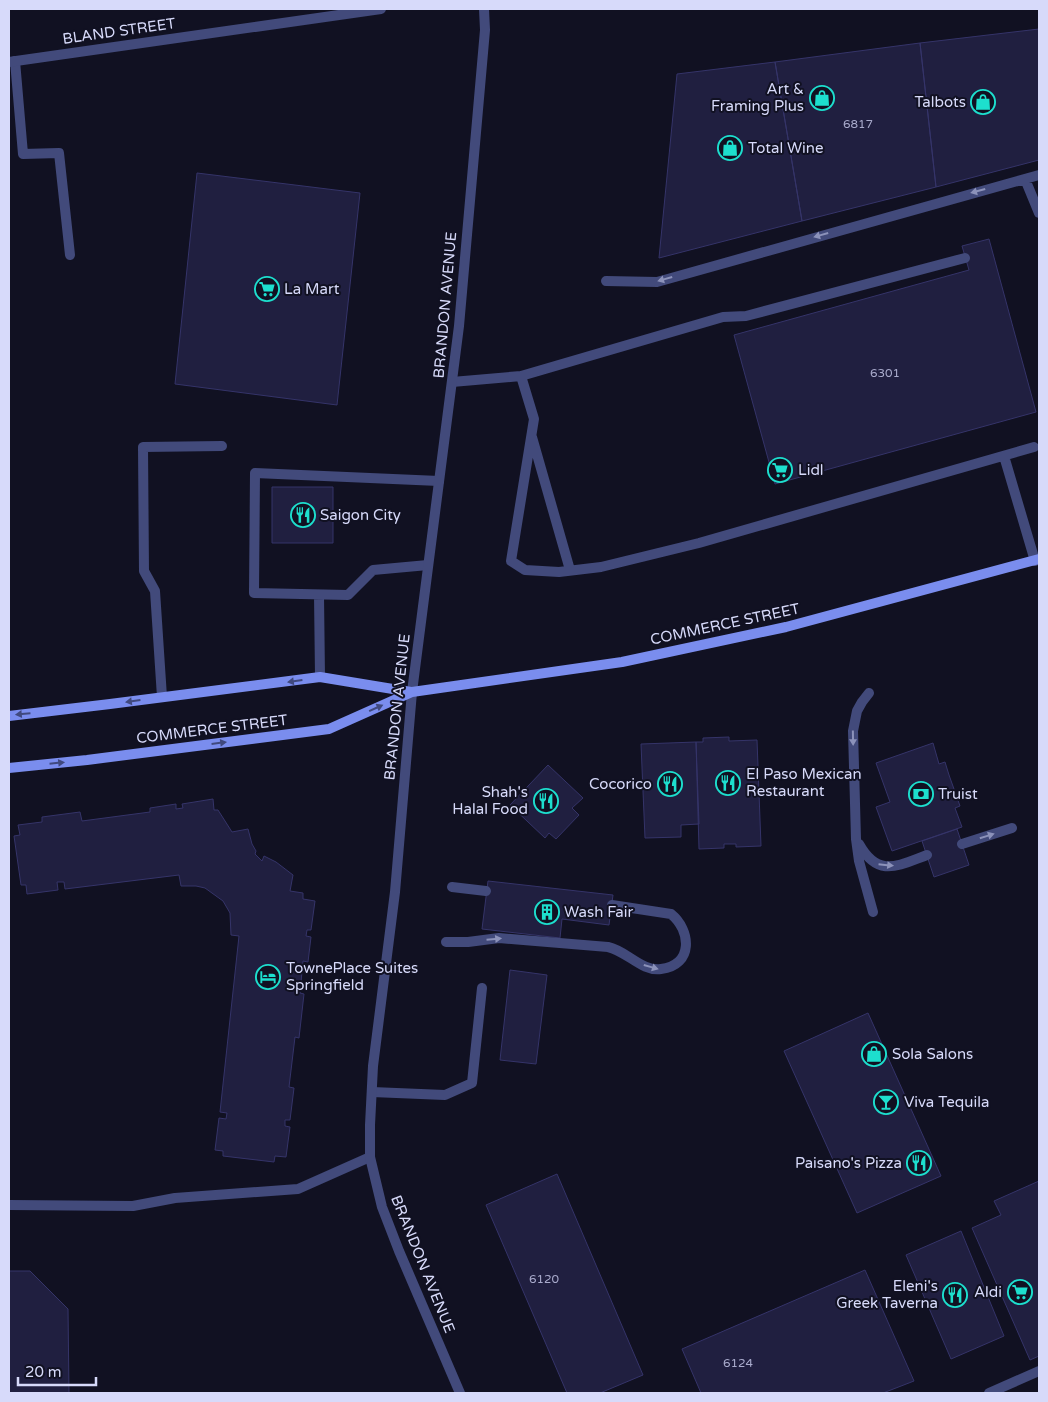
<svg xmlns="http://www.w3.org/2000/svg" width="1048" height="1402" viewBox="0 0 1048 1402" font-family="'Varela Round',sans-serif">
  <rect width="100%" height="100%" fill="#112"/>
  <path fill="#201f40" stroke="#353469" d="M1039,29V160L936,187L920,43Z
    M920,43L936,187L802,221L775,62Z
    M775,62L802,221L659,258L677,74Z
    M197,173L360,193L337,405L175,384Z
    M989,239L1036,412L775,484L734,335L969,270L962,246Z
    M272,487H333V543H272Z
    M729,737V741L757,740L761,846L736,847V844H724V848L699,849L696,742H703V738Z
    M696,742L699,824L681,825V837L645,838L641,744Z
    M933,743L939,764L945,762L949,775L960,806L955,808L962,827L892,851L876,807L890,802L876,763Z
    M548,765L583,798L572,808L579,815L556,839L549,833L545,838L510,805Z
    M213,799L214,810H218L232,832L248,829L252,844L256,851L255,854L262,861L264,856L276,862L293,875L290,891L303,893V899L315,901L311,930H307L306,936L311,937L308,962L303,961L300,993L304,994L299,1038L295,1037L289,1087L294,1088L290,1120H285V1126L290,1127L286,1157L275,1156L274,1162L223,1156V1151L215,1150L219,1118L226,1119L227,1113L220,1112L239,936L231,935L230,913L223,901L205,888L196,886H181L179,875L65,889L64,882H57L58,890L27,894L26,885H21L14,836L20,835L18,825L42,822V817L80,812L82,821L150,812V808L176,804V809L183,808L182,804Z
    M957,829L969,865L934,877L922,841Z
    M488,881L613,895L609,925L562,919L560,938L482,929Z
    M510,970L547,975L536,1064L500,1060Z
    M868,1013L941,1176L857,1213L784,1051Z
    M557,1174L643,1375L600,1393H567L486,1205Z
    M1039,1181V1356L1030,1360L972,1228L1001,1215L994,1201Z
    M961,1231L1004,1336L951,1359L906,1255Z
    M865,1270L914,1381L883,1393H701L682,1349Z
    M9,1271H30L68,1309L69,1393H9Z"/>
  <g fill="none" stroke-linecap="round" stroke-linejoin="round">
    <path stroke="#424a7b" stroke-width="10" d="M15,61L23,154L59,153L70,255
      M1025,179L1039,213
      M965,258L746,316L723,317L521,376L534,419L511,561L525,570L559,572L601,567L699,543L1034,447
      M606,281L657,282L1039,175
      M452,382L521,376
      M532,437L570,570
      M1004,456L1035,561
      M428,565L373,570L348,595L254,593L255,473L439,481
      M319,595L320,677
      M869,693L862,702L857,711L853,731L856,839L859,861L873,912
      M162,697L155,591L144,571L143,447L222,446
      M859,844C878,878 897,866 927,855
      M962,844L1012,828
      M452,887L486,891
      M446,942H468L499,938L608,947C627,951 642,972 661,969C694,965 691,930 671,914L612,905
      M372,1092L445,1095L472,1083L482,988
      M9,1205L133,1206L175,1198L298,1189L370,1157
      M989,1393L1039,1371"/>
    <path stroke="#424a7b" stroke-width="10" d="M9,62L381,9
      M412,692L395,892L373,1066L370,1125V1157L382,1207L399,1251L460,1393"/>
    <path stroke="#424a7b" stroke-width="10" d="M412,692L459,326L485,30L484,9"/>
    <path stroke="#7a8dee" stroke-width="10" d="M9,716L110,704L320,677L411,692
      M9,768L87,760L329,729L412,692L622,662L786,627L1039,559"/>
  </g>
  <defs><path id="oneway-solid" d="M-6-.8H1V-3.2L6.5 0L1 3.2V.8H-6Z" transform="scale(1.25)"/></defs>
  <g fill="#8c92ba">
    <use href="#oneway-solid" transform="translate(978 191) rotate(165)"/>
    <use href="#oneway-solid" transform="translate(821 235) rotate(164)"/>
    <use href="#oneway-solid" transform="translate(665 279) rotate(164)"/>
    <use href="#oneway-solid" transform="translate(853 738) rotate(89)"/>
    <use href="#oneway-solid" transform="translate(987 836) rotate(-17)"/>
    <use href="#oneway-solid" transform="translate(886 865) rotate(6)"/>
    <use href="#oneway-solid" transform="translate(494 939) rotate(-5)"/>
    <use href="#oneway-solid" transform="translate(651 967) rotate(16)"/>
  </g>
  <g fill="#40497e">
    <use href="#oneway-solid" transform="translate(295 681) rotate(172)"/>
    <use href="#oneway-solid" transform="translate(133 701) rotate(172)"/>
    <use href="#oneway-solid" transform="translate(376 708) rotate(-24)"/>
    <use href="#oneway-solid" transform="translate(23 714) rotate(175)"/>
    <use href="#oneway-solid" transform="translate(219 743) rotate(-7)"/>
    <use href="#oneway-solid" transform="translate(57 763) rotate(-6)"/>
  </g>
  <defs>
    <symbol id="shop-ring" viewBox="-11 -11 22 22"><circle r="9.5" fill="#112" stroke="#1ddfce" stroke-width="1.5"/><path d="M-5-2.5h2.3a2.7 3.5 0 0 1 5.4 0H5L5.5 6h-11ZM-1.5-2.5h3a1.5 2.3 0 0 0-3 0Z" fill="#1ddfce"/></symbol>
    <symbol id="supermarket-ring" viewBox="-11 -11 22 22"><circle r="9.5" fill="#112" stroke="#1ddfce" stroke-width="1.5"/><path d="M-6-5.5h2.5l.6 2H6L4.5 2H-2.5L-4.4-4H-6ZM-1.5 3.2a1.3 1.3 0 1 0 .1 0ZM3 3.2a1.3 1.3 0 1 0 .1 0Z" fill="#1ddfce"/></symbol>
    <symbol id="restaurant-ring" viewBox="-11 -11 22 22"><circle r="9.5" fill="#112" stroke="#1ddfce" stroke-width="1.5"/><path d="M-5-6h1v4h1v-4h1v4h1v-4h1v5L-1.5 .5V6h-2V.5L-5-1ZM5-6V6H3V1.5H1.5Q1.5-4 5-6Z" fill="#1ddfce"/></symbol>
    <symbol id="bank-ring" viewBox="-11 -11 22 22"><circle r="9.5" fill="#112" stroke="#1ddfce" stroke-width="1.5"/><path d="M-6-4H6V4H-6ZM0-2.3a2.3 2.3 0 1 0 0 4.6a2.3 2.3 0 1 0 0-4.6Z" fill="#1ddfce"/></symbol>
    <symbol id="building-ring" viewBox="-11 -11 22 22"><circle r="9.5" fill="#112" stroke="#1ddfce" stroke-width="1.5"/><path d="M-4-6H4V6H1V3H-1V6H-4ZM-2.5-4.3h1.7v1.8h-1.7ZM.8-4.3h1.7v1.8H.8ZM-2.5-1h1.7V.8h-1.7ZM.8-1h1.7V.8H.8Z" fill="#1ddfce"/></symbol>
    <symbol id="hotel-ring" viewBox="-11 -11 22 22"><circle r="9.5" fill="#112" stroke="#1ddfce" stroke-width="1.5"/><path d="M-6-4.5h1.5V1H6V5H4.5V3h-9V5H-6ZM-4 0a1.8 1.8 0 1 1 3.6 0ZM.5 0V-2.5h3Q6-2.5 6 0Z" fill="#1ddfce"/></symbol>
    <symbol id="bar-ring" viewBox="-11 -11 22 22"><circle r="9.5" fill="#112" stroke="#1ddfce" stroke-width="1.5"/><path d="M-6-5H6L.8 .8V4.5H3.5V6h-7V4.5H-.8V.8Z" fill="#1ddfce"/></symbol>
  </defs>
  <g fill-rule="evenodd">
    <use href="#shop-ring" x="808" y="84" width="28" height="28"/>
    <use href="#shop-ring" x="969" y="88" width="28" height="28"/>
    <use href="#shop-ring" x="716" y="134" width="28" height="28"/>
    <use href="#supermarket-ring" x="253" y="275" width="28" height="28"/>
    <use href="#supermarket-ring" x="766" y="456" width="28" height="28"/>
    <use href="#restaurant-ring" x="289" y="501" width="28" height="28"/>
    <use href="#restaurant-ring" x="714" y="769" width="28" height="28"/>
    <use href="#restaurant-ring" x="656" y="770" width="28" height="28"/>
    <use href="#bank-ring" x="907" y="780" width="28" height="28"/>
    <use href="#restaurant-ring" x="532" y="787" width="28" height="28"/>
    <use href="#building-ring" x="533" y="898" width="28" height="28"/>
    <use href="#hotel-ring" x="254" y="963" width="28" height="28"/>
    <use href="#shop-ring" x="860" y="1040" width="28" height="28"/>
    <use href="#bar-ring" x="872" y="1088" width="28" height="28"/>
    <use href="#restaurant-ring" x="905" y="1149" width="28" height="28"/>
    <use href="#supermarket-ring" x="1006" y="1278" width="28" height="28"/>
    <use href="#restaurant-ring" x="941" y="1281" width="28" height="28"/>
  </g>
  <g text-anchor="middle" stroke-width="4" stroke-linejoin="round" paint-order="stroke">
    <g font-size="12" fill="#a9abcc">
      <text x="858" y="128">6817</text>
      <text x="885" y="377">6301</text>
      <text x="544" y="1283">6120</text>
      <text x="738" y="1367">6124</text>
    </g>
    <g font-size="15" fill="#d7dafa" stroke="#112">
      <text transform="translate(119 31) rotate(-8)" y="5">BLAND STREET</text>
      <text transform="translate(445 305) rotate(-85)" y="5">BRANDON AVENUE</text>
      <text transform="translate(725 624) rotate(-12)" y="5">COMMERCE STREET</text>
      <text transform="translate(397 707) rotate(-84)" y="5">BRANDON AVENUE</text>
      <text transform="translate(212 729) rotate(-7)" y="5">COMMERCE STREET</text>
      <text transform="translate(423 1264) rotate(68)" y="5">BRANDON AVENUE</text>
    </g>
    <g font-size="15" fill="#d7dafa" stroke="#112" text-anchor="start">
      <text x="804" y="94" text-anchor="end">Art &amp;<tspan x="804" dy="17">Framing Plus</tspan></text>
      <text x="966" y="107" text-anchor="end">Talbots</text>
      <text x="748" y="153">Total Wine</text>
      <text x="284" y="294">La Mart</text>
      <text x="798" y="475">Lidl</text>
      <text x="320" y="520">Saigon City</text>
      <text x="746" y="779">El Paso Mexican<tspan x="746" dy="17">Restaurant</tspan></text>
      <text x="652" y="789" text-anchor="end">Cocorico</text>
      <text x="528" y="797" text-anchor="end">Shah's<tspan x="528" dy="17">Halal Food</tspan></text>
      <text x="938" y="799">Truist</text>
      <text x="564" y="917">Wash Fair</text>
      <text x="286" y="973">TownePlace Suites<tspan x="286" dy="17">Springfield</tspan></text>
      <text x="892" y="1059">Sola Salons</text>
      <text x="904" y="1107">Viva Tequila</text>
      <text x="902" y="1168" text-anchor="end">Paisano's Pizza</text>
      <text x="938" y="1291" text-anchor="end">Eleni's<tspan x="938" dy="17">Greek Taverna</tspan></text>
      <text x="1002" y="1297" text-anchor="end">Aldi</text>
    </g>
  </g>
  <rect width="1048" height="1402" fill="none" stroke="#d7dafa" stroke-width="20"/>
  <path d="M18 1377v8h78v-8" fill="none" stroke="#d7dafa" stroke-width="2.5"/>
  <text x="25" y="1377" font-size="15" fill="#d7dafa" stroke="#111122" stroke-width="4" paint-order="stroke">20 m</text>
</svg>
